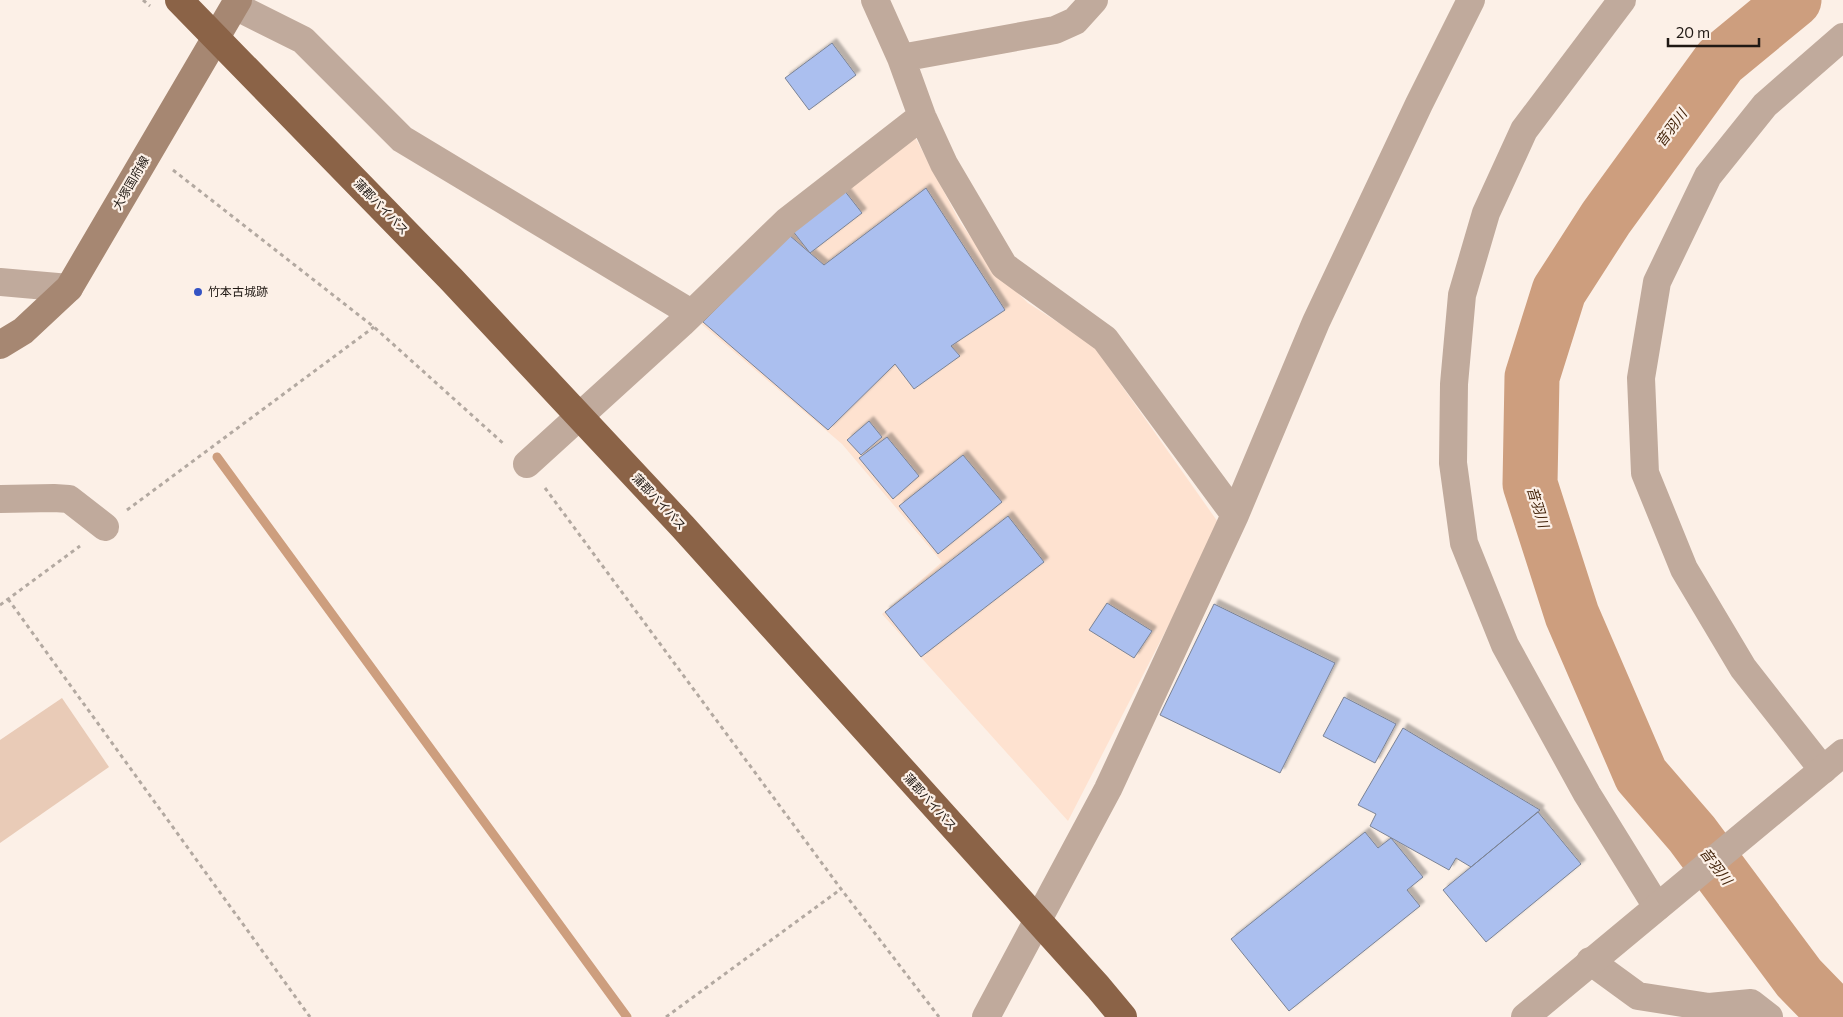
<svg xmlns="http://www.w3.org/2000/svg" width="1843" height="1017" viewBox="0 0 1843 1017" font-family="Commissioner,'Noto Sans JP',sans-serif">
  <defs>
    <filter id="shadow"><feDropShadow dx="4.5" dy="-4.5" stdDeviation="1" flood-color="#0004"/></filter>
  </defs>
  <rect width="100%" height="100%" fill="#fcf0e7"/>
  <path fill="#fee2d0" d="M914,135L960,222L995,271L1028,303L1093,345L1220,525L1068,821L882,614L942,562L842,444L698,321L789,223Z"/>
  <path fill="#e9cbb7" d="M62,698L109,767L0,843V740Z"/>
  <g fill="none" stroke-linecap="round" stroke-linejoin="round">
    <path stroke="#cd9e7e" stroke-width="9" d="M217,457L627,1017"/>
    <path stroke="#cd9e7e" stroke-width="55" d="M1794,0L1720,61L1606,218L1559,291L1532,377L1530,484L1572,615L1641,775L1692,834L1799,978L1837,1017"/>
  </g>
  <path fill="#abbfef" stroke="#7b8395" filter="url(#shadow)" d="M832,43L856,75L809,110L785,78Z
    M926,188L1005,310L951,346L960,356L914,389L895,364L828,430L703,322L789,235L824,265Z
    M844,190L862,213L810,253L792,230Z
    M869,421L882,437L861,455L847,440Z
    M887,437L919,476L893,499L859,458Z
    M963,455L1002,502L938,554L899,506Z
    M1008,516L1044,562L921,657L885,612Z
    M1107,603L1152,631L1134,658L1089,630Z
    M1214,604L1335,663L1280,773L1160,715Z
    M1344,697L1396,724L1375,763L1323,736Z
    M1403,728L1540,810L1471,867L1456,858L1449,870L1370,826L1376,814L1358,805Z
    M1538,812L1581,864L1486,942L1443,890Z
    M1365,832L1378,848L1391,838L1423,877L1407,890L1420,906L1289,1011L1231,939Z"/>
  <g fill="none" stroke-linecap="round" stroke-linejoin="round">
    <path stroke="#b3a9a1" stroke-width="3" stroke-dasharray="4 4" stroke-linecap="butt" d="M143,0L150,6
      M173,170L374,327L505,445
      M545,488L841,889L939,1017
      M127,510L374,327
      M8,599L310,1017
      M0,605L80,546
      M666,1017L841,889"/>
    <path stroke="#c0aa9c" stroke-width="28" d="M875,0L901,58L922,116L944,164L1004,266L1105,339L1235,515
      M1622,0L1524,130L1486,213L1462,295L1454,384L1453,463L1464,543L1505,645L1587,794L1657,907
      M235,6L303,40L402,139L691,313
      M901,58L1055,30L1075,21L1094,0
      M0,282L69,288
      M527,464L682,323L787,221L922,116
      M0,499L54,498L69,499L105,527
      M1823,770L1743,668L1684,569L1645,473L1641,378L1657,282L1708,176L1765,105L1843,37
      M1590,961L1638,996L1709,1007L1751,1003L1769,1017
      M986,1017L1108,789L1235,515L1316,322L1419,104L1471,0"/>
    <path stroke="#c0aa9c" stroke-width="28" d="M1525,1017L1843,753"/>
    <path stroke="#a68772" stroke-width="28" d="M0,345L23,331L69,288L238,0"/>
    <path stroke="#8b6347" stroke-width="28" d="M179,0L451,279L683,527L1098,987L1123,1017"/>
  </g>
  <circle fill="#3453c4" stroke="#fcf0e7" stroke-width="2" cx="198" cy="292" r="5"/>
  <g text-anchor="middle" stroke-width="4.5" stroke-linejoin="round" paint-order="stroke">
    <g font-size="12" fill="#201914" stroke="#fcf0e7">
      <text transform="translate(131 183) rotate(-60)" y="4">大塚国府線</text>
      <text transform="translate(381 207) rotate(46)" y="4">蒲郡バイパス</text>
      <text transform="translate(659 502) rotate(47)" y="4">蒲郡バイパス</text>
      <text transform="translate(930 802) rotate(48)" y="4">蒲郡バイパス</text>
    </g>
    <g font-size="12" fill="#201914" stroke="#fcf0e7" text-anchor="start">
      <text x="208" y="296">竹本古城跡</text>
    </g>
    <g font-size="14" font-style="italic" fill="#45250c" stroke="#fcf0e7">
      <text transform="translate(1671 128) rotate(-54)" y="5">音羽川</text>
      <text transform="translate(1538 507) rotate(73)" y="5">音羽川</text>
      <text transform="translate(1716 866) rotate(53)" y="5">音羽川</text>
    </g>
  </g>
  <path d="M1668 38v8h91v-8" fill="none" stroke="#201914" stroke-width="2.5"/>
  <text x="1676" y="38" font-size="15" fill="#201914" stroke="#fcf0e7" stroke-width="4" paint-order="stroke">20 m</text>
</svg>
